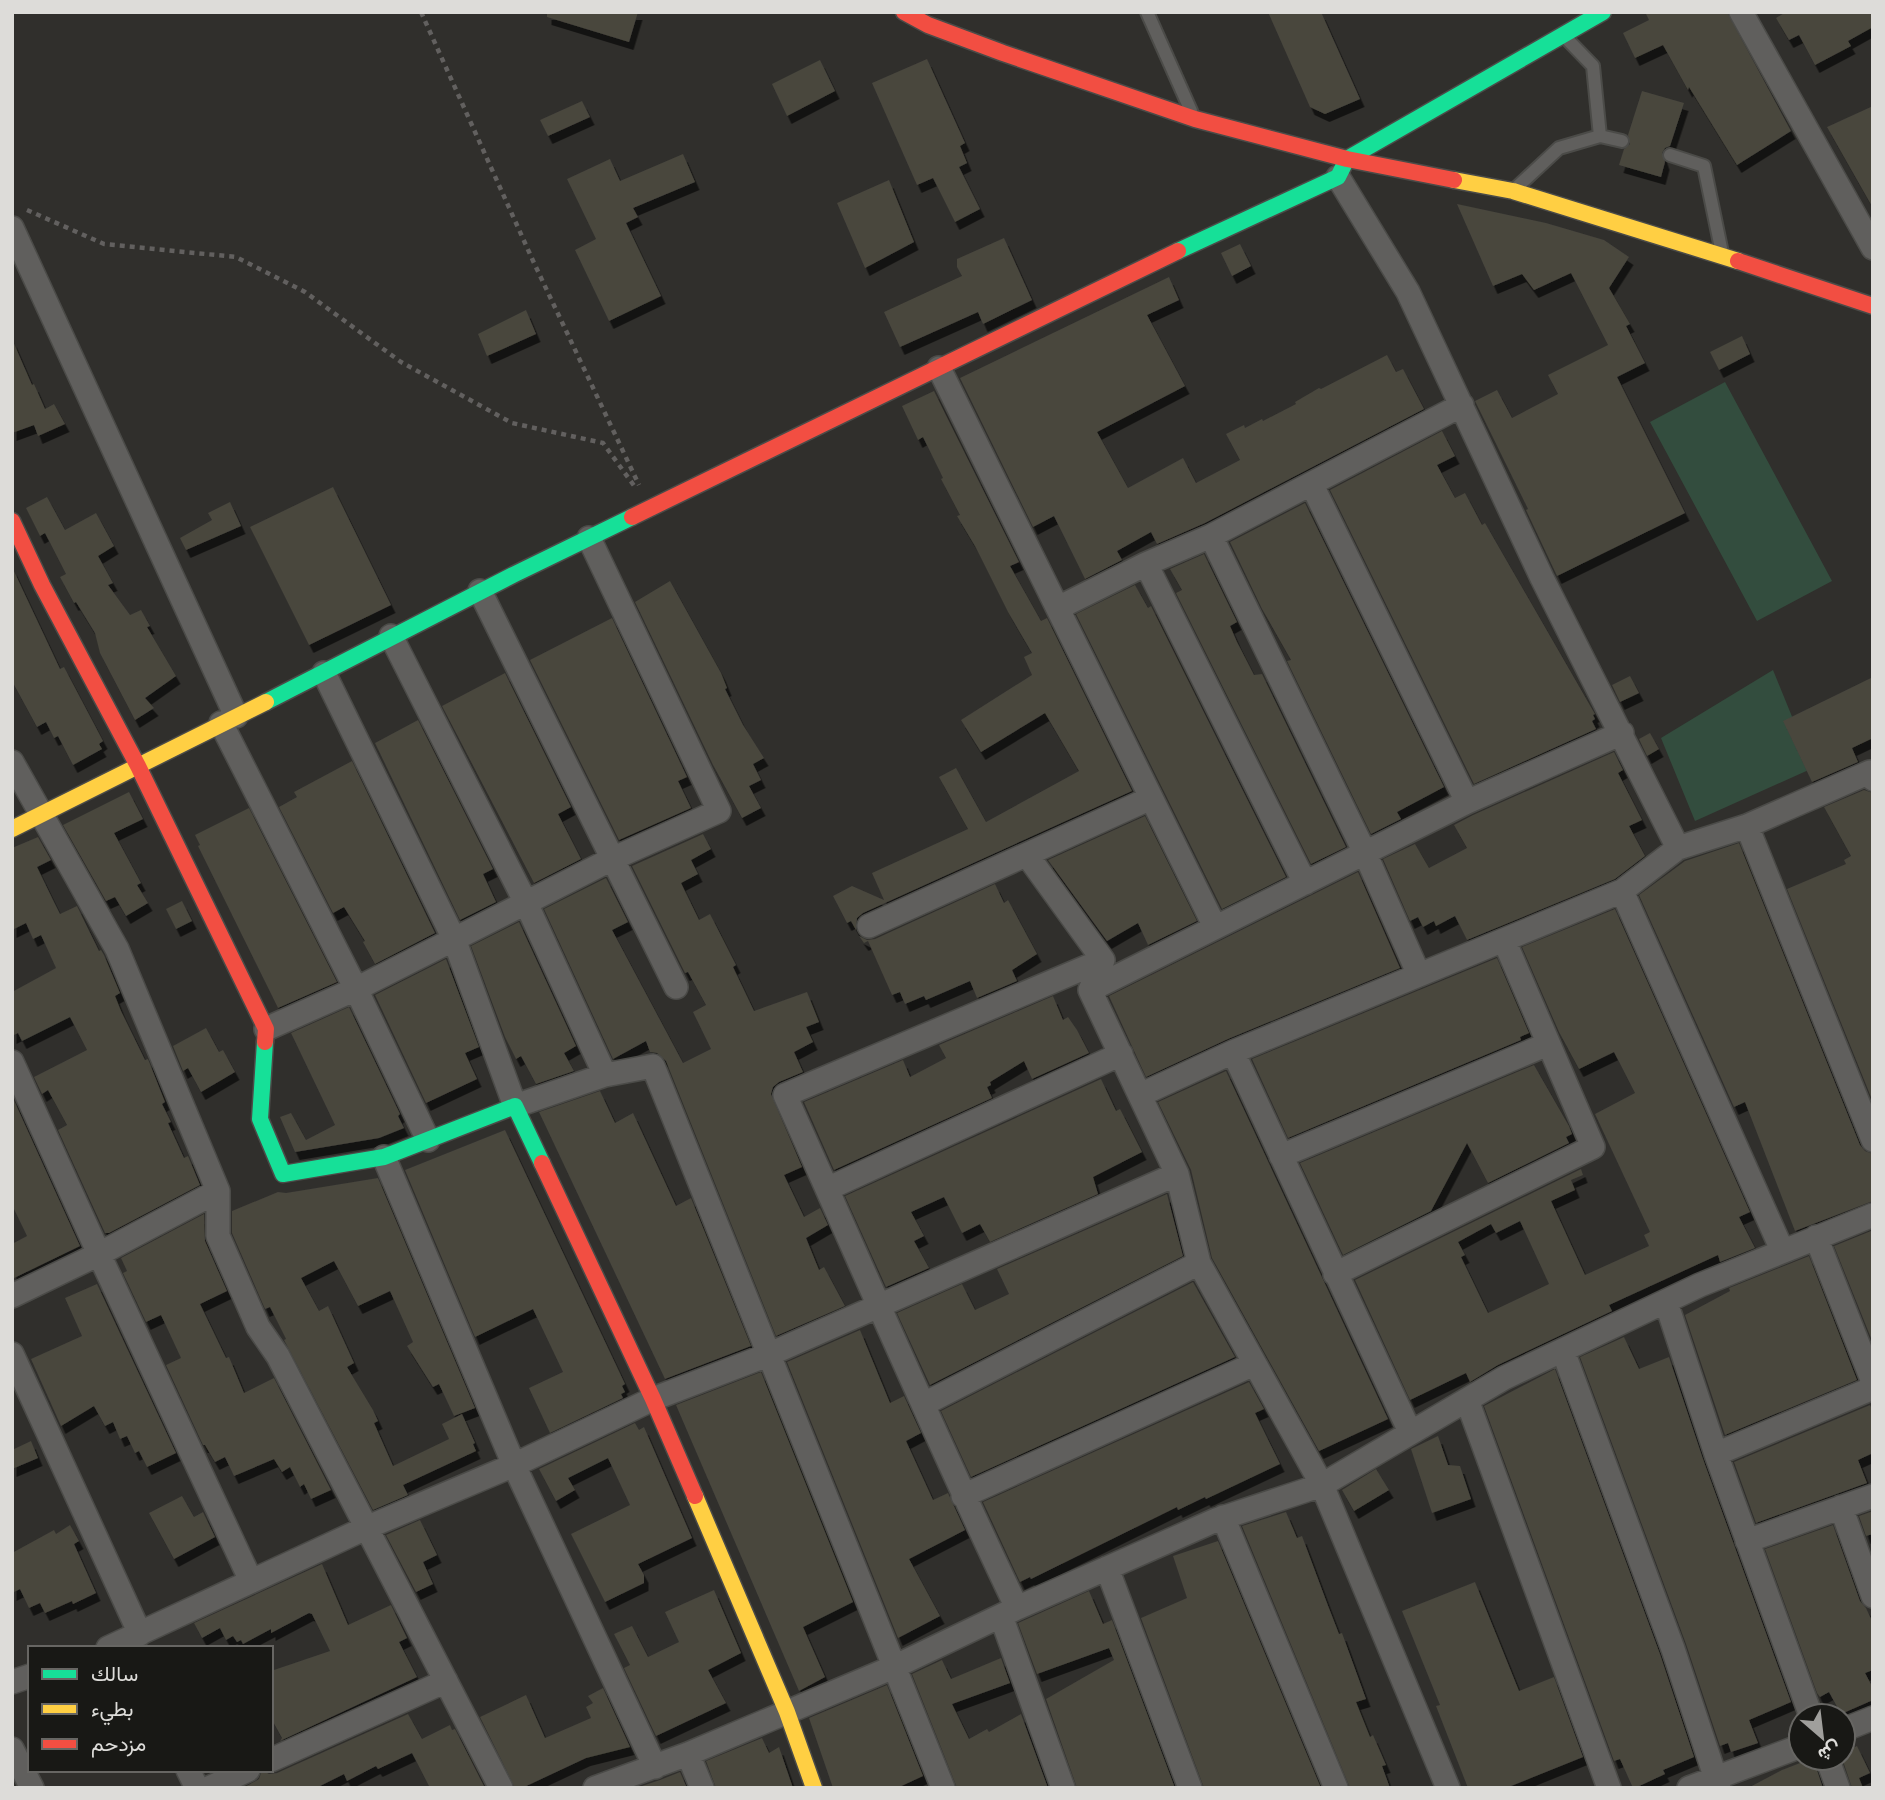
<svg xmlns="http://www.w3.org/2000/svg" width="1885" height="1800" viewBox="0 0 1885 1800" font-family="'Exo 2',Vazirmatn,sans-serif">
  <defs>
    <filter id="shadow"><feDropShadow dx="4.5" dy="8" stdDeviation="0" flood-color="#0009"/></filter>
  </defs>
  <rect width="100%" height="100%" fill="#302f2c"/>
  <path fill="#334d3e" d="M1725,382L1832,581L1757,621L1650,422Z
    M1773,670L1813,768L1695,821L1661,738Z"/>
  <path fill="#48463e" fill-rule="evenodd" filter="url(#shadow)" d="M547,12H638L629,42L547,17Z
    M1268,12H1321L1360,99L1325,114L1310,107Z
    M1645,12H1727L1791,131L1737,165L1689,87L1688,90L1663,45L1635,58L1623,33L1649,20Z
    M1786,12H1873V27L1848,41L1851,46L1815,65L1799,35L1789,40L1776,18Z
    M927,59L965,143L960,146L967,163L959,167L980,209L955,222L933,178L917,185L872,83Z
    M820,60L835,91L787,116L772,84Z
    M1642,91L1684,103L1670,146L1665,148L1662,153L1665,162L1661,177L1619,165L1624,149L1630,144L1628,135Z
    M582,101L590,117L548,136L540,120Z
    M1873,106V208L1827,127Z
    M683,154L695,182L633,208L638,217L626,223L661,296L609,321L575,250L596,239L567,179L610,159L620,181Z
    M889,180L914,242L865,268L837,203Z
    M1457,204L1546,223L1604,240L1629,257L1609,288L1630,324L1626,326L1645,363L1617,377L1685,513L1557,576L1526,510L1528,509L1475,401L1497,390L1512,418L1558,394L1548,375L1608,345L1571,273L1534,290L1522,274L1493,286Z
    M1004,238L1032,300L983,324L978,312L900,347L884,312L962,276L957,267V259Z
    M1240,244L1251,266L1232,276L1221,253Z
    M1169,277L1179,300L1147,315L1185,386L1097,432L1128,488L1183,458L1196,483L1240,460L1226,434L1244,425L1245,428L1262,419L1263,421L1296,404L1295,402L1319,388L1321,389L1387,355L1396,372L1403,369L1424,409L1205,523L1157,544L1151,532L1117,551L1122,560L1085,579L1054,516L1033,527L960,378Z
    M526,310L536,334L487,356L478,334Z
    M1742,336L1750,354L1719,370L1710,352Z
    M12,339L32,385L34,384L45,409L54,404L65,424L38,436L34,425L12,433Z
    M934,391L1019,562L1010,566L1041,621L1047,618L1132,791L863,913L857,918L856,930L851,921L847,923L833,896L852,886L884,900L872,873L968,829L939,777L956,768L986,822L1079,771L1045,713L981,752L961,720L1032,675L1024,657L1032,653L1008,612L975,546L957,516L960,515L941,479L943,478L923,437L918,440L902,406Z
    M1442,431L1455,456L1437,465L1455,498L1465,493L1482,525L1485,523L1595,714L1593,715L1595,719L1592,721L1596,729L1474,784L1330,490Z
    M333,487L391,605L309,645L250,527Z
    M47,497L65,530L96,513L114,546L98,556L113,583L108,585L130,615L141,610L150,626L147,627L176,676L145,698L154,708L135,720L100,653L95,633L76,602L74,603L60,577L66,574L45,533L40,536L26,508Z
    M230,502L241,526L186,550L180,538L212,520L208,513Z
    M1305,503L1444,787L1397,812L1401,819L1371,834L1287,661L1291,660L1262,609L1230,542Z
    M1204,554L1237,622L1230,626L1237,642L1254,675L1262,674L1346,847L1311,864L1176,593L1182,590L1170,569Z
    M12,567L60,669L64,667L103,741L99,744L102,749L73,765L58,736L54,738L46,722L37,727L12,681Z
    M670,581L721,673L727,688L725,689L743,725L764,758L753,764L761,780L749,786L761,808L742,818L713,765L635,602Z
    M1135,585L1148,608L1151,606L1286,877L1222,909L1076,614Z
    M612,618L687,777L678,781L691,808L619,840L530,660Z
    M505,673L571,807L558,814L581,859L534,883L442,706Z
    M1630,676L1639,693L1620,702L1612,685Z
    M1873,677V738L1852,748L1858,762L1812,782L1783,721Z
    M418,720L493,869L483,874L496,902L460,920L375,743Z
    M1650,733L1659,749L1647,756L1639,739Z
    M1614,752L1623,770L1618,773L1642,820L1629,826L1645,856L1615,879L1467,940L1455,916L1436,926L1434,921L1423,927L1418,917L1410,921L1383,859L1415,844L1429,868L1467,848L1454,825L1473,815Z
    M352,761L435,933L375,964L363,942L365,941L344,907L333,913L279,807L297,797L294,792Z
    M1864,790L1873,793V1102L1787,889L1846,864L1844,860L1851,856L1824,807Z
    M129,792L143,819L114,833L141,883L137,885L148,903L126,916L115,897L106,901L63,825Z
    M249,808L337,982L278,1008L198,846L200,845L195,835Z
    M1145,816L1197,921L1148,945L1138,923L1107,941L1048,860Z
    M703,834L711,849L691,860L698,874L681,883L699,920L710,914L736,965L733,967L754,1011L807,992L819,1022L806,1027L813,1042L794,1052L803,1072L779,1082L773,1087L771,1094L802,1167L784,1175L804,1217L820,1208L828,1225L806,1238L819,1270L824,1267L845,1306L776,1336L666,1061L657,1053L650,1052L646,1041L613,1059L544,909L606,878L628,922L612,930L683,1063L711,1049L693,1012L706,1005L688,972L685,973L632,866Z
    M38,837L51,860L37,867L53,900L60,914L77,906L99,951L101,950L104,955L120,993L115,996L121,1011L145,1060L148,1059L165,1102L162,1104L171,1122L168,1123L184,1158L188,1156L200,1185L109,1233H105L58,1130L67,1125L48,1090L42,1094L34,1077L87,1050L70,1017L22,1041L18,1033L12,1036V992L56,968L41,935L33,939L26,923L12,930V848Z
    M1739,843L1860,1145L1865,1151L1873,1154V1201L1795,1231L1745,1102L1734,1107L1639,895L1685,861Z
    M1358,872L1400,968L1228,1039L1146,1077L1109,996Z
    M995,884L1004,903L1008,900L1037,954L1012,970L1017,981L977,998L970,981L926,1000L924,996L905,1004L900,992L892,995L868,941L864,943L859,936L867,940L875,939Z
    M182,901L192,921L176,929L166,909Z
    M1615,909L1750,1212L1739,1217L1755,1248L1720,1262L1718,1255L1609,1305L1612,1311L1498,1365L1470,1382L1466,1373L1410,1400L1355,1280L1581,1169L1583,1175L1571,1180L1575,1190L1551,1201L1585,1275L1649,1246L1644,1235L1650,1232L1595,1114L1635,1093L1614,1052L1579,1069L1559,1032L1522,947ZM1520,1221L1549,1284L1488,1313L1461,1257L1465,1255L1458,1242L1491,1224L1496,1233Z
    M519,922L576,1046L564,1053L574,1071L536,1084L521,1056L516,1059L505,1037L471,946Z
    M1497,958L1529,1033L1520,1037L1521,1040L1288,1138L1252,1059Z
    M446,959L479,1047L465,1053L477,1079L426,1103L375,995Z
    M1053,996L1063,1020L1068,1017L1077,1030L1089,1053L1032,1079L1024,1061L990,1082L991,1085L987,1087L992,1098L834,1170L804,1102L903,1060L910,1077L946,1058L939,1045Z
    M349,1007L400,1114L398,1116L404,1128L379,1138L295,1152L280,1117L291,1113L306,1140L335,1125L291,1033Z
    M206,1028L219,1052L223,1050L235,1072L201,1092L188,1068L183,1071L173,1046Z
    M1534,1065L1569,1126L1572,1134L1566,1137L1569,1143L1488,1183L1467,1143L1431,1211L1343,1255L1300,1163Z
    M1226,1071L1388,1419L1319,1451L1212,1258L1191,1170L1158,1102Z
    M1101,1079L1116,1111L1120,1109L1142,1152L1093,1177L1098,1194L990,1242L980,1224L962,1233L944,1197L911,1212L924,1236L914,1241L929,1268L886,1287L845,1196Z
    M600,1091L615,1123L633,1113L676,1206L691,1198L751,1346L665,1379L539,1112Z
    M12,1096L80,1246L12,1279V1244L27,1236L12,1205Z
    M505,1130L625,1384L622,1386L625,1392L621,1394L623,1398L550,1433L529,1388L563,1372L533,1309L475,1337L405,1170Z
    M378,1178L475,1408L454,1416L439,1384L433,1387L407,1346L413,1342L390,1291L358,1306L334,1261L301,1278L319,1311L328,1306L354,1363L347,1367L373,1410L378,1421L374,1423L393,1466L449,1439L442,1424L462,1414L475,1443L473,1444L476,1451L403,1485L408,1495L373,1510L284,1340L286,1339L270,1307L265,1309L232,1233V1211L278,1192L286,1193Z
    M1167,1194L1183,1256L930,1385L897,1313L962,1284L975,1310L1009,1294L997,1269Z
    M204,1214L205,1241L227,1291L200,1304L226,1358L229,1357L244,1393L274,1378L331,1490L311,1499L304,1484L300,1487L290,1467L282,1472L274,1459L234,1476L225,1457L215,1462L205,1445H203L166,1365L181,1358L161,1315L146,1322L123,1273L127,1271L121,1258Z
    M1871,1231L1873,1234V1343L1834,1246Z
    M1809,1256L1857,1380L1725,1435L1685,1315L1730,1291L1729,1288Z
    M1193,1282L1235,1357L971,1477L941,1411Z
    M97,1284L176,1453L147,1467L139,1451L135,1453L127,1436L120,1439L113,1422L105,1426L94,1406L61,1426L31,1359L82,1336L65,1298Z
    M860,1330L890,1403L904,1396L921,1433L906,1441L933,1500L948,1493L965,1530L909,1559L940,1616L898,1638L787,1362Z
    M1624,1337L1639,1369L1669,1357L1703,1459L1791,1702L1749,1720L1758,1743L1731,1752L1728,1743L1720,1746L1686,1644L1580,1357Z
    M1555,1369L1660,1654L1694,1757L1663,1770L1665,1774L1635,1788H1633L1620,1759L1614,1761L1484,1406Z
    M761,1372L853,1602L803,1627L825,1677L799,1691L676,1405Z
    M1249,1382L1264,1409L1255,1413L1280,1464L1206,1499L1205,1497L1178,1510L1177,1507L1031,1579L1030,1577L1020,1582L983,1502Z
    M1870,1405L1873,1411V1453L1858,1460L1867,1483L1756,1523L1734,1462Z
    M635,1423L639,1430L644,1427L692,1538L638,1564L644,1575V1583L605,1602L571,1534L630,1505L608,1458L568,1478L575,1490L556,1501L539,1469Z
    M1438,1436L1448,1465L1460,1466L1471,1499L1432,1513L1411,1449Z
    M31,1441L38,1458L12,1469V1450Z
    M1376,1469L1389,1490L1354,1511L1342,1490Z
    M182,1496L194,1517L203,1512L215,1537L174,1559L149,1513Z
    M1873,1511V1534L1866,1536L1859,1516Z
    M1286,1512L1297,1538L1302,1536L1327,1603L1339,1634L1342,1633L1366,1699L1356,1702L1370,1737L1373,1735L1386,1765L1382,1766L1390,1788H1350L1242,1526Z
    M420,1520L437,1555L423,1562L433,1584L416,1592L386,1535Z
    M70,1525L79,1541L74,1544L96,1593L73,1604L72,1601L45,1613L40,1603L29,1608L20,1589L12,1593V1553L54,1530L56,1534Z
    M1833,1525L1860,1601L1866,1608L1873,1623V1670L1865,1673L1873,1688V1700L1841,1714L1829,1692L1820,1697L1817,1693L1765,1549Z
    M1218,1541L1321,1788H1204L1141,1618L1187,1598L1173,1556Z
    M322,1564L348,1625L391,1605L407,1638L399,1642L417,1677L280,1741L282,1738L271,1718V1671L330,1651L312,1614L309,1613L271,1633V1629L243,1644L241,1640L237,1642L233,1636L226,1640L220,1628L202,1638L194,1623Z
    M1475,1582L1519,1691L1554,1677L1583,1757L1506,1788H1468L1436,1706L1440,1705L1402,1611Z
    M714,1590L741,1653L708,1670L726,1703L656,1736L624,1668L630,1665L614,1634L632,1626L648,1657L679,1642L665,1612Z
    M1089,1591L1103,1624L1112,1620L1175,1788H1077L1046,1699L1114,1660L1109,1648L1037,1674L1018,1623Z
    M1001,1658L1010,1683L952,1704L969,1739L987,1729L989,1732L1021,1714L1048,1788H957L912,1674L942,1660L951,1679Z
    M887,1685L923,1776L897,1788H833L809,1718Z
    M603,1688L630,1747L586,1758L522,1788H515L480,1717L526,1695L545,1738L591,1718L586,1707L593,1703L588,1696Z
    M408,1714L422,1739L450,1725L452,1730L455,1729L485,1788H430L412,1753L378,1769L376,1766L347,1781L344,1774L316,1788H243L259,1779L262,1770L269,1774L277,1773Z
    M762,1738L769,1753L779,1747L793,1788H716L706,1761Z
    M1857,1746L1870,1773L1859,1778L1863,1788H1852L1842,1758L1843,1753Z
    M1813,1758L1823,1788H1748L1782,1770Z
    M680,1772L687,1788H636L660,1780Z"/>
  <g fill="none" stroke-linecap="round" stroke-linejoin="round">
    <defs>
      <path id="lane" d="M1147,12L1191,111
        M1564,36L1593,66L1600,136
        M1670,155L1704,166L1722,253
        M1515,189L1559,148L1600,136L1622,141"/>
      <path id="street" d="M1741,12L1873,248
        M1338,177L1408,292L1542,578L1678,848
        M12,228L236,716
        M939,368L1215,927
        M1312,485L1467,802
        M1211,536L1365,853L1419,975
        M1146,564L1305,883
        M480,591L676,987
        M1058,608L1146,564L1211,536L1462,405
        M391,636L526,903L605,1075
        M324,673L454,939L515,1106L605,1075L653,1066L943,1788
        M221,723L356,989L428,1140
        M12,762L117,949L218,1191V1236L258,1327L278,1356L501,1788
        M1747,826L1873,1140
        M1027,855L1103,960L1090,990L1177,1174L1199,1263L1322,1485L1448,1788
        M1622,891L1782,1250
        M869,926L1151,798
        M1090,990L1467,802L1622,733
        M266,1029L356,989L612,859L719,811L589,538
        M1233,1052L1410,1432
        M12,1062L99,1254L251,1581
        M1140,1095L1233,1052L1622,891L1678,848L1747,826L1870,772L1873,779
        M1281,1156L1548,1044
        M384,1157L514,1465L655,1767
        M827,1189L1121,1054
        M1816,1237L1873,1382
        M1335,1274L1593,1147L1504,940
        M12,1296L99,1254L218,1191
        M1666,1302L1716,1454L1811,1716
        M1563,1351L1673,1649L1719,1788
        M12,1354L140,1634
        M1467,1400L1609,1788
        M924,1404L1199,1263
        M1716,1454L1873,1388
        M963,1496L1254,1364
        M1841,1507L1873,1596
        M1223,1517L1336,1788
        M1747,1541L1873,1496
        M1107,1568L1190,1788
        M1017,1608C936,1439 862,1266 785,1095L1103,960
        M1001,1616L1063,1788
        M108,1648L368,1527L514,1465L653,1399L770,1354L1177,1174
        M12,1682L30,1676
        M1843,1730L1873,1718
        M12,1749L32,1788
        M688,1754L702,1788
        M1827,1758L1838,1788
        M271,1760L446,1681
        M188,1770L197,1788
        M209,1788L248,1770
        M595,1788L688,1754L896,1666L1017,1608L1216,1520L1322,1485L1504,1378L1700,1285L1873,1215
        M1689,1788L1801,1746"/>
      <path id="fast" d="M1178,251L1338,177L1347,159L1603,12
        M266,702L515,574L632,517
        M265,1042L260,1119L283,1174L384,1157L515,1106L542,1163"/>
      <path id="slow" d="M1454,180L1513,191L1738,261
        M12,829L266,702
        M695,1496L787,1712L814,1788"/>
      <path id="jam" d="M904,12L928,25L1003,53L1195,119L1347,159L1454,180
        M1738,261L1873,306
        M632,517L1178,251
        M12,521L42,585L138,766L266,1029L265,1042
        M542,1163L653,1399L695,1496"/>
    </defs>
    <use href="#lane" stroke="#4b4b48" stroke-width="16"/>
    <use href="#street" stroke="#4b4b48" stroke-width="26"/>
    <use href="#fast" stroke="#4b4b48" stroke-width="19"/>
    <use href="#slow" stroke="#4b4b48" stroke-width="19"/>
    <use href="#jam" stroke="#4b4b48" stroke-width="19"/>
    <path stroke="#62605f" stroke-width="4.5" stroke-dasharray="5 5" stroke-linecap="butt" d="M421,12L534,263L639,485
      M27,210L104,244L236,257L305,292L401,362L512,423L603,443L635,487"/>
    <use href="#lane" stroke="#605f5d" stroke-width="12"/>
    <use href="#street" stroke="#605f5d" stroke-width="23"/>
    <use href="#fast" stroke="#16e098" stroke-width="16"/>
    <use href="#slow" stroke="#ffcf43" stroke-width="16"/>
    <use href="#jam" stroke="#f24e42" stroke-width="16"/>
  </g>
  <rect width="1885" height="1800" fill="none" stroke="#dddcd9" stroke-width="28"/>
  <rect x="28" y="1646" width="245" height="126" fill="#181815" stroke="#676663" stroke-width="2"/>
  <rect x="42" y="1669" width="35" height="10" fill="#16e098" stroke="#676663" stroke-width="2"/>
  <text x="91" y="1681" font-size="21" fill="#dddcd9">سالك</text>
  <rect x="42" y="1704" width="35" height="10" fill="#ffcf43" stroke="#676663" stroke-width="2"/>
  <text x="91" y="1716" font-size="21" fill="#dddcd9">بطيء</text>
  <rect x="42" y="1739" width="35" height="10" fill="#f24e42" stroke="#676663" stroke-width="2"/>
  <text x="91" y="1751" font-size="21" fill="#dddcd9">مزدحم</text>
  <g transform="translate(1822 1737) rotate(152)"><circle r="33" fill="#181815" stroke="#676663" stroke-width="2"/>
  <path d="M0-5L12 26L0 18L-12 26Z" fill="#a09f9c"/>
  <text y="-10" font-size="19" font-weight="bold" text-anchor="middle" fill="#dddcd9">ش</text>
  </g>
</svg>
